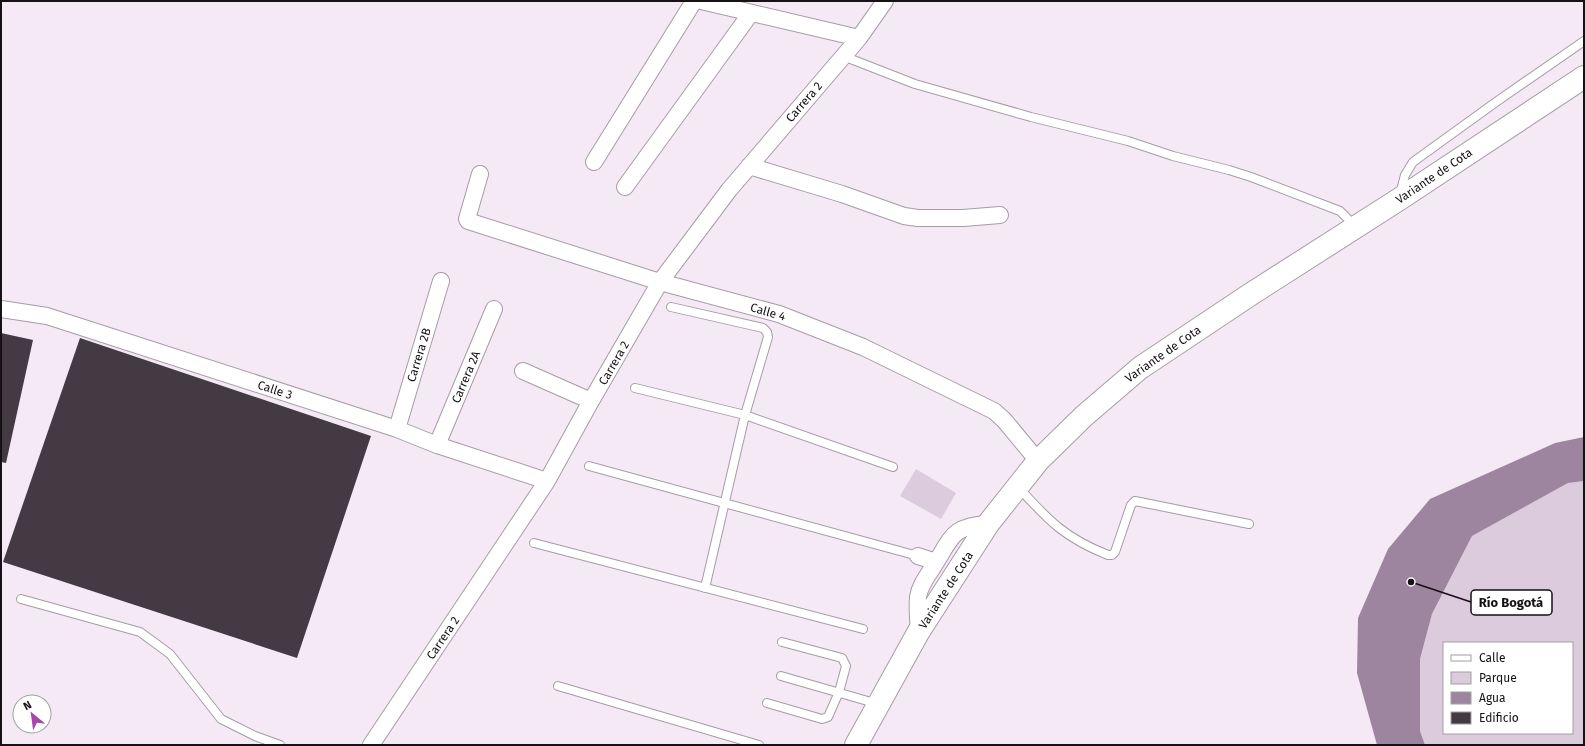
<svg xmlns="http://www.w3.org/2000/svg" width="1585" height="746" viewBox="0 0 1585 746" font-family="'Fira Sans',sans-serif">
  <rect width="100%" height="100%" fill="#f4e9f4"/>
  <path fill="#dccadd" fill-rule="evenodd" d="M916,469L956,493L941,519L900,496Z
    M1584,481V745H1425L1420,731V659L1432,614L1472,536L1568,483ZM1444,643H1572V733H1444Z"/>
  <path fill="#9e859f" d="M1584,437V481L1568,483L1472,536L1432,614L1420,659V731L1425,745H1377L1357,673L1358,618L1388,549L1430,499L1555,443Z"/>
  <path fill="#433a43" d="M1,333L33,340L6,463L1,462Z
    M80,338L371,436L297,658L3,562Z"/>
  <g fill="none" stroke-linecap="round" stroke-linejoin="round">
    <defs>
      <path id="lane" d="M843,56L915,84L1031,117L1128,141L1173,156L1229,170L1251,177L1340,211L1356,227
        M1400,194L1405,175L1413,162L1496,102L1584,41
        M671,307L763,328L767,332L768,337L745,415L705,588
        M635,388L745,415L893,467
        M589,466L918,556
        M1019,488C1049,521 1065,538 1108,555H1112L1115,552L1131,505L1135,501L1249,524
        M534,543L863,629
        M21,599L140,632L170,654L221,719L255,736L280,745
        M781,676L878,704
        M558,686L759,745
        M767,703L822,719L828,717L839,692L846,666L842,658L782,642"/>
      <path id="street" d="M701,1L859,38
        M594,162L694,1
        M749,166L842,194L904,216L918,218H963L1000,215
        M480,174L467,219L468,221L660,282L779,314L863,347L994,411L1004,420L1038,461
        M625,187L751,13
        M1,309L47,316L397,429L437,445L547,481
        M523,371L591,401
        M397,429L441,281
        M437,445L494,309
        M918,556L936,562
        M919,631C918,620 917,608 918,597C920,584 929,574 935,564C952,537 952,526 988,524
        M371,745L547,481L591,401L660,282L729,190L859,38L885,1"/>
      <path id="primary" d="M856,745L919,631L988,524L1038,461L1084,416L1140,368L1251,294L1398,200L1584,77"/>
    </defs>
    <use href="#lane" stroke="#a69ca6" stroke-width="10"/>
    <use href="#street" stroke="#a69ca6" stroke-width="18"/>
    <use href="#primary" stroke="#a69ca6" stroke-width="24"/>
    <use href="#lane" stroke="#fff" stroke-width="8"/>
    <use href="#street" stroke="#fff" stroke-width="16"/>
    <use href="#primary" stroke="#fff" stroke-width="22"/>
  </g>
  <g text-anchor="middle" stroke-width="4" stroke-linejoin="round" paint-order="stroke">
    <g font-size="12" fill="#151115" stroke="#fff">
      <text transform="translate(804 102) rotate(-49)" y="4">Carrera 2</text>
      <text transform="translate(1434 176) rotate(-34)" y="4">Variante de Cota</text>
      <text transform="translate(768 312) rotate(16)" y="4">Calle 4</text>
      <text transform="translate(1163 354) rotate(-35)" y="4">Variante de Cota</text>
      <text transform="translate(419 355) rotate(-73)" y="4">Carrera 2B</text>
      <text transform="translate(614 363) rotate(-60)" y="4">Carrera 2</text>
      <text transform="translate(466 377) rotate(-67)" y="4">Carrera 2A</text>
      <text transform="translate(275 390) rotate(18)" y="4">Calle 3</text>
      <text transform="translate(946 590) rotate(-57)" y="4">Variante de Cota</text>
      <text transform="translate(443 638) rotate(-56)" y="4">Carrera 2</text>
    </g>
  </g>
  <path fill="none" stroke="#151115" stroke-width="1.5" d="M1411 582L1471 602"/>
  <circle fill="#151115" stroke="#fff" stroke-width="1.5" cx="1411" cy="582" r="4"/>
  <rect fill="#fff" stroke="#151115" stroke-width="1.5" x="1471" y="590" width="81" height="25" rx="4"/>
  <g font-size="13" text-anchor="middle" font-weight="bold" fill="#151115">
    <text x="1511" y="607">Río Bogotá</text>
  </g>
  <rect width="1585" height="746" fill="none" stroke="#151115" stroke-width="4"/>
  <rect x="1443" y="642" width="130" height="92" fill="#ffffff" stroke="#a1a0a1"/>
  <rect x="1451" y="655" width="20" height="6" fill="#ffffff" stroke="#a1a0a1"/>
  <text x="1479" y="662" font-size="12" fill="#151115">Calle</text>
  <rect x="1451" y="672" width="20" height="12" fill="#dccadd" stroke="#a1a0a1"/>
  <text x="1479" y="682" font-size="12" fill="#151115">Parque</text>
  <rect x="1451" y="692" width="20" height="12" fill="#9e859f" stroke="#a1a0a1"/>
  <text x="1479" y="702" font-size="12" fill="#151115">Agua</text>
  <rect x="1451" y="712" width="20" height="12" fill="#433a43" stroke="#a1a0a1"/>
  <text x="1479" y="722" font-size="12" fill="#151115">Edificio</text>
  <g transform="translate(32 714) rotate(331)"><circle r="19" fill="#ffffff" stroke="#a1a0a1"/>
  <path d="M0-3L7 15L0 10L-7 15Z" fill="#a745ad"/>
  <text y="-6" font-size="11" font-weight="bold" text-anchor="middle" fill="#151115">N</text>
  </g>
</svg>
